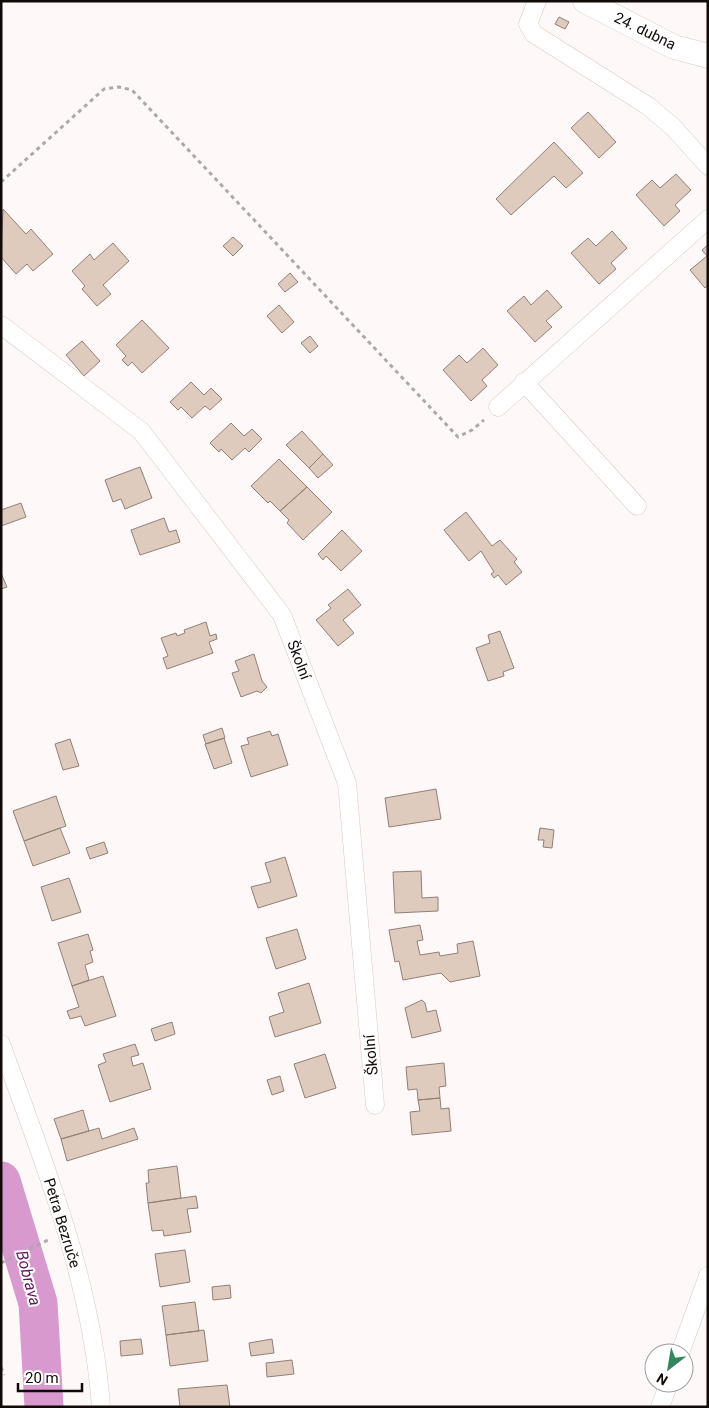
<svg xmlns="http://www.w3.org/2000/svg" width="709" height="1408" viewBox="0 0 709 1408" font-family="Roboto,sans-serif">
  <rect width="100%" height="100%" fill="#fef8f8"/>
  <g fill="none" stroke-linecap="round" stroke-linejoin="round">
    <path stroke="#d899cf" stroke-width="39" d="M1,1181L38,1303L44,1407"/>
  </g>
  <path fill="#dfcabe" stroke="#938075" d="M559,17L569,22L565,29L555,24Z
    M588,112L616,142L599,158L571,128Z
    M554,142L583,173L566,188L554,176L511,215L496,199Z
    M676,174L691,190L675,205L680,211L664,226L636,195L652,180L660,188Z
    M3,209L26,234L31,229L53,254L33,271L27,264L16,274L1,257Z
    M612,231L627,248L611,263L616,269L599,284L571,253L588,238L596,246Z
    M233,237L243,246L233,256L223,246Z
    M113,243L129,261L103,285L111,294L97,306L82,289L85,286L72,271L90,254L94,260Z
    M708,245V285L705,288L690,270L707,256L702,250Z
    M290,273L298,282L285,292L278,284Z
    M547,290L562,307L546,321L552,327L535,342L507,311L524,296L531,305Z
    M279,305L294,322L282,333L267,316Z
    M142,320L169,348L142,373L132,362L128,366L122,360L126,356L116,345Z
    M310,336L318,346L310,353L301,343Z
    M82,341L100,361L84,376L66,355Z
    M483,348L498,365L482,380L487,386L471,401L443,370L459,355L467,363Z
    M191,382L204,395L211,388L222,399L210,410L205,406L192,418L181,407L178,410L170,402Z
    M231,423L244,436L252,429L262,439L249,452L245,448L232,460L221,449L219,452L210,443Z
    M302,431L323,454L309,468L286,445Z
    M323,454L333,465L318,478L309,468Z
    M279,459L307,487L280,511L270,501L268,503L251,486Z
    M140,467L152,498L125,509L121,499L113,502L105,480Z
    M307,487L332,512L303,540L287,523L289,520L280,511Z
    M21,503L26,517L1,526V510Z
    M466,512L492,546L500,540L517,559L514,562L522,572L506,585L498,575L494,578L491,574L494,572L481,551L469,561L444,530Z
    M164,518L169,532L176,530L180,542L140,555L131,530Z
    M342,530L362,551L341,571L326,556L323,560L318,554Z
    M1,573L7,587L1,589Z
    M348,589L361,605L343,620L354,633L338,646L316,620L331,608L328,605Z
    M206,622L210,636L216,634L217,639L209,642L213,653L167,669L163,658L168,656L161,638L176,633L177,636L185,633L184,630Z
    M500,631L514,668L503,672L504,676L488,681L476,648L490,643L488,635Z
    M254,654L262,681L267,687L261,693L257,691L241,697L232,673L239,671L235,661Z
    M222,728L225,738L206,744L203,735Z
    M270,731L272,736L278,734L288,765L251,777L241,746L249,744L247,738Z
    M224,738L232,763L214,769L205,744Z
    M70,739L79,766L63,770L55,744Z
    M436,789L441,819L389,827L385,798Z
    M56,796L66,826L24,841L13,811Z
    M60,828L70,853L33,866L24,841Z
    M540,828L554,830L552,848L543,847L544,840H538Z
    M104,842L108,853L90,859L86,848Z
    M285,857L297,896L258,908L251,887L271,882L265,863Z
    M421,871L422,898L438,897V911L395,913L393,872Z
    M69,878L81,912L52,921L41,887Z
    M420,925L423,940L417,941L420,955L439,952L440,956L458,953L457,944L473,941L480,976L450,982L441,973L403,980L399,961L395,962L389,930Z
    M297,929L306,959L276,969L266,938Z
    M88,934L93,950L90,951L93,962L85,965L89,980L72,986L58,943Z
    M103,976L116,1016L85,1026L81,1016L70,1019L67,1011L79,1007L72,986Z
    M309,983L321,1023L275,1037L269,1017L284,1012L278,993Z
    M422,1000L425,1003L427,1012L436,1010L441,1031L412,1038L405,1008Z
    M172,1022L175,1034L155,1041L151,1029Z
    M135,1044L139,1055L131,1057L133,1066L143,1063L151,1089L110,1102L98,1065L106,1062L103,1054Z
    M325,1054L336,1088L305,1098L294,1064Z
    M444,1063L446,1086L439,1087L440,1098L418,1100L417,1089L408,1090L406,1067Z
    M280,1076L284,1091L272,1095L267,1080Z
    M440,1098L441,1109L449,1108L451,1131L412,1135L410,1112L420,1111L418,1100Z
    M83,1110L89,1131L61,1139L54,1119Z
    M99,1128L102,1139L134,1128L138,1139L67,1161L61,1139Z
    M177,1166L181,1198L148,1203L146,1183H149L148,1170Z
    M196,1196L198,1208L187,1209L191,1232L164,1236L163,1230L152,1231L148,1203Z
    M185,1250L190,1282L160,1287L155,1254Z
    M230,1285L231,1298L213,1300L212,1287Z
    M195,1302L199,1331L166,1335L162,1306Z
    M204,1330L208,1361L170,1366L166,1335Z
    M141,1339L143,1354L121,1356L120,1341Z
    M272,1339L274,1353L251,1356L249,1343Z
    M292,1360L294,1374L267,1377L266,1363Z
    M227,1385L230,1407H180L178,1389Z"/>
  <g fill="none" stroke-linecap="round" stroke-linejoin="round">
    <defs>
      <path id="minor" d="M537,1L528,24L534,34L648,106L673,127L708,166
        M1,325L141,431L282,615L347,783L375,1105
        M524,382L637,506
        M498,407L708,219
        M1,1044C44,1163 92,1280 101,1407
        M680,1353L708,1276
        M660,1407L669,1383"/>
      <path id="secondary" d="M585,1L674,47L708,56"/>
    </defs>
    <use href="#minor" stroke="#dfc6c3" stroke-width="19"/>
    <use href="#secondary" stroke="#dfc6c3" stroke-width="25"/>
    <path stroke="#aea8a7" stroke-width="3" stroke-dasharray="4 4" stroke-linecap="butt" d="M1,182L104,89L119,87L132,90L458,437L472,430L484,420
      M1,1263L50,1239
      M1,1367L4,1375"/>
    <use href="#minor" stroke="#fff" stroke-width="18"/>
    <use href="#secondary" stroke="#fff" stroke-width="24"/>
  </g>
  <g text-anchor="middle" stroke-width="4" stroke-linejoin="round" paint-order="stroke">
    <g font-size="15" fill="#120a09" stroke="#fff">
      <text transform="translate(645 31) rotate(26)" y="5">24. dubna</text>
      <text transform="translate(299 660) rotate(69)" y="5">Školní</text>
      <text transform="translate(371 1055) rotate(-95)" y="5">Školní</text>
      <text transform="translate(62 1223) rotate(73)" y="5">Petra Bezruče</text>
    </g>
    <g font-size="16" font-style="italic" fill="#61175b" stroke="#fff">
      <text transform="translate(29 1278) rotate(75)" y="6">Bobrava</text>
    </g>
  </g>
  <rect width="709" height="1408" fill="none" stroke="#120a09" stroke-width="5"/>
  <g transform="translate(669 1368) rotate(211)"><circle r="24" fill="#ffffff" stroke="#a09d9d"/>
  <path d="M0-4L9 19L0 12L-9 19Z" fill="#32885c"/>
  <text y="-8" font-size="14" font-weight="bold" text-anchor="middle" fill="#120a09">N</text>
  </g>
  <path d="M18 1383v8h64v-8" fill="none" stroke="#120a09" stroke-width="2.5"/>
  <text x="25" y="1383" font-size="15" fill="#120a09" stroke="#ffffff" stroke-width="4" paint-order="stroke">20 m</text>
</svg>
